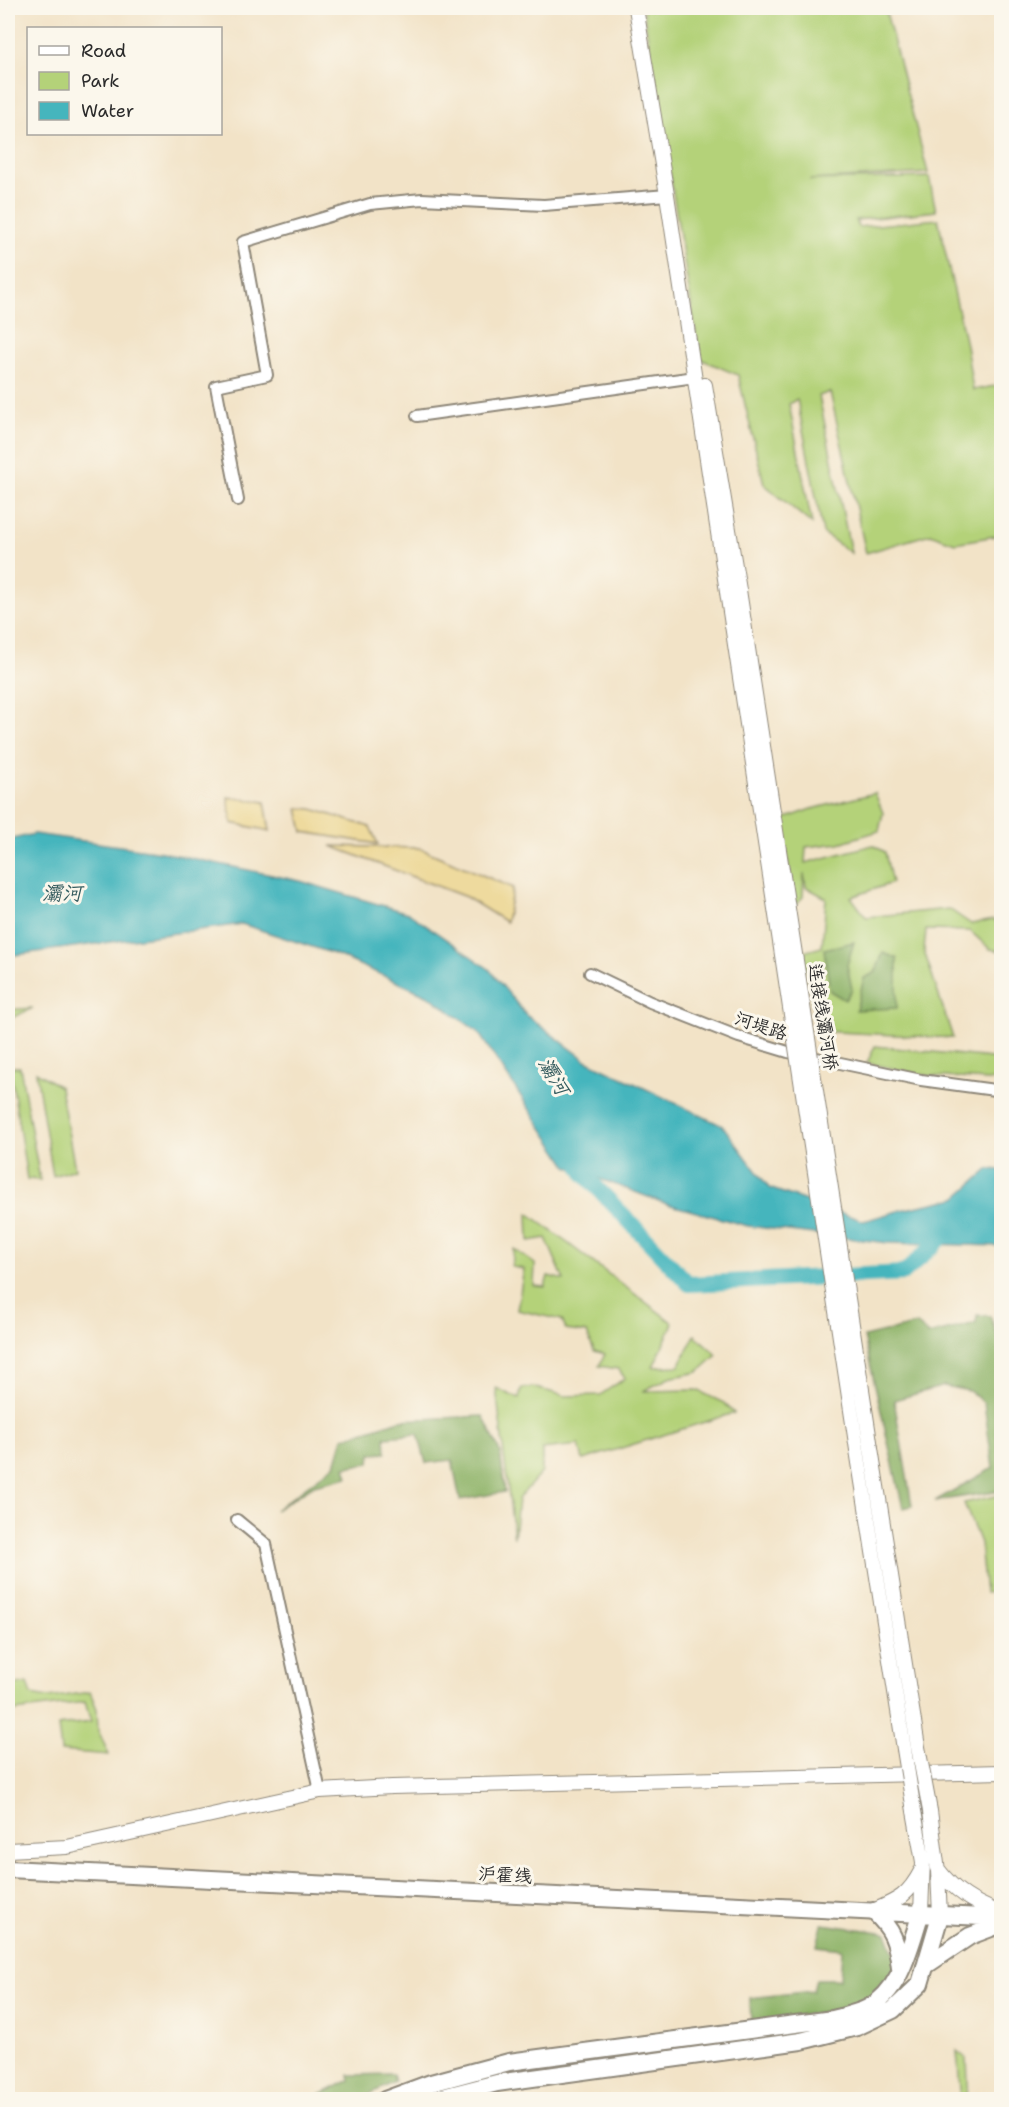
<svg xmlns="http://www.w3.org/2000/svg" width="1009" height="2107" viewBox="0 0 1009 2107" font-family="'Shantell Sans','LXGW WenKai TC',sans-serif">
  <rect width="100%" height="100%" fill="#fbf7ec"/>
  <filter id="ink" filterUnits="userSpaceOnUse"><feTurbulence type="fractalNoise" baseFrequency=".0167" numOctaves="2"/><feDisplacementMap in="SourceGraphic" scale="12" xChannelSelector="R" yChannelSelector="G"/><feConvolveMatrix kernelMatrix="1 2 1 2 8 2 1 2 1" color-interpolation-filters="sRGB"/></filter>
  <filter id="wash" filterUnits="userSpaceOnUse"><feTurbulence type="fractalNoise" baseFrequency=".008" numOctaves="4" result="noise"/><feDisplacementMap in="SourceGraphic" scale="24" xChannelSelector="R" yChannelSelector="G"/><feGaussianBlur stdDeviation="1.35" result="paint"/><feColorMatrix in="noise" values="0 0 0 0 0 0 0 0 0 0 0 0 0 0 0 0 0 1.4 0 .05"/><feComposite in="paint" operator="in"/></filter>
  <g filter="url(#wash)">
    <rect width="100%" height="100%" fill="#f2e3c7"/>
    <path fill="#b4d279" stroke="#707e52" stroke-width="1.5" d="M643,8H885L928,173L809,180L929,177L936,211L856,220L858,227L938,219L966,345L973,390L1001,385V535L955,543L930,534L866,553L830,392L819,396L851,553L823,533L797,399L789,404L812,524L764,484L738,375L700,359Z
      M875,793L883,813L879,831L839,843L806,847L805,863L873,845L885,852L892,883L851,897L866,917L949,909L971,924L993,920L1001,923V951L990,949L970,931L926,930L924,951L953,1038L817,1031L803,952L822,947L826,898L806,887L804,874L803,897L795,905L781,820L812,809Z
      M33,1008L11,1018L8,1023V1010Z
      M875,1046L1001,1059V1081L929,1076L867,1063Z
      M10,1067H20L40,1180L27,1179Z
      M36,1072L60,1087L75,1169L53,1176Z
      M528,1213L673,1323L653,1367L679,1366L695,1335L717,1355L698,1372L669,1378L643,1391L697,1390L724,1403L734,1413L583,1460L579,1445L542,1449V1472L518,1499L514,1538L496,1388L519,1399L521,1389L533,1387L565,1396L600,1395L625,1378L618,1369L599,1366L605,1354L594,1351L587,1333L566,1330L562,1320L517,1310L524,1269L512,1267L514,1249L535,1264L534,1286L545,1287L548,1276L564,1280L546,1238L529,1241Z
      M1001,1495V1591L985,1593L980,1543L964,1503Z
      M27,1683L31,1695L48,1698L90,1692L97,1709L98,1730L109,1755L61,1751L58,1726L91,1722L85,1702L8,1712V1687Z
      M957,2051L967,2059L968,2082L965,2099H958L960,2090Z"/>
    <path fill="#8fb469" stroke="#5d704a" stroke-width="1.5" d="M854,942L847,965L852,989L845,1000L830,991L824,949Z
      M883,953L897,958V1008L856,1010L864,978L875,973Z
      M977,1315L990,1316L1001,1346V1491L935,1501L993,1468L984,1403L969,1391L944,1386L894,1400L912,1506L903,1508L864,1337L917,1324L928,1335L976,1323Z
      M483,1416L500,1452L505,1492L460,1500L452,1460L426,1463L418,1434L385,1437L386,1453L371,1454L370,1463L345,1467L348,1477L314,1485L275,1510L335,1465L343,1438L400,1420Z
      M822,1924L887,1933L897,1959L892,1980L857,2007L751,2023L750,1998L813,1991L816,1979H840L842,1949L817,1946Z
      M393,2074L395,2082L359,2099H312L350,2080L349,2075Z"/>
    <path fill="#eeda9e" stroke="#8c8264" stroke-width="1.5" d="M228,797L265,802L270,831L232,823Z
      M298,808L312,809L370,827L378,844L303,832Z
      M331,846L419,848L513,888L506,922L466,897Z"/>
    <path fill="#45b5bd" stroke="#387074" stroke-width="1.5" d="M34,834L162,852L300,881L408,913L489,969L526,1015L586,1060L723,1126L769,1188L864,1221L901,1210L956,1198L989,1169L1001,1170V1246L888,1243L748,1226L667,1204L568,1167L478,1032L429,996L337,955L242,924L8,956V840Z"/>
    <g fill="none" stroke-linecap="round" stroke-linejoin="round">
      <path stroke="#45b5bd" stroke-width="16" d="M574,1154L585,1175L689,1284L904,1273L951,1229"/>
    </g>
  </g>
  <g filter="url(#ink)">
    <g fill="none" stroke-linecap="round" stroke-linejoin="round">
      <defs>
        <path id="minor" d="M417,416L695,377
          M238,500L216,386L267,375L243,242L370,204L422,199L544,205L667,195
          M590,973L650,1002L739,1037L788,1052L921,1080L1002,1091
          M237,1520L266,1544L320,1791"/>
        <path id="major" d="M636,8L667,195L727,592
          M705,385L739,590
          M871,1448L918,1747
          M857,1450L904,1749
          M914,1811L923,1862L921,1913
          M930,1811L938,1871L940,1916
          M8,1850L67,1847L320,1791L392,1787L1002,1772
          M937,1868C956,1893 973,1902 1002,1914
          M873,1911C898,1900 908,1896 921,1871"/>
        <path id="highway" d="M8,1869L1002,1918
          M873,1911C893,1930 897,1941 900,1968
          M925,1966L970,1936L1002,1924
          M385,2100L431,2083L509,2062L833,2019C844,2016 858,2013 868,2008C902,1989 909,1948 921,1913
          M431,2100L497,2083L801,2041L857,2027L893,2010L920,1984L940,1916"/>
      </defs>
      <use href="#minor" stroke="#8e8779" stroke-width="14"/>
      <use href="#major" stroke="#8e8779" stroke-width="16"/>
      <use href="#highway" stroke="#8e8779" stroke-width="20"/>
      <use href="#minor" stroke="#fff" stroke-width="10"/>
      <use href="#major" stroke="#fff" stroke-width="14"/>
      <use href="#highway" stroke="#fff" stroke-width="16"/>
      <defs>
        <path id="major-bridge" d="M739,590L871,1448
          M727,592L857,1450
          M918,1747L930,1811
          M904,1749L914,1811"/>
      </defs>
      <use href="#major-bridge" stroke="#8e8779" stroke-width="16" stroke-linecap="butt"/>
      <use href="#major-bridge" stroke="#fff" stroke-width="14"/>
    </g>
  </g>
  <g text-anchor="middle" stroke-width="6" stroke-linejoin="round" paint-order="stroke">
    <g font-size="18" fill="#2b2b2b" stroke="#fbf7ec">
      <text transform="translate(823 1017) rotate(81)" y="6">连接线灞河桥</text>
      <text transform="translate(761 1026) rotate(18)" y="6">河堤路</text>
      <text transform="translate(505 1875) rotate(3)" y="6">沪霍线</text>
    </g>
    <g font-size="20" font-style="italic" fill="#345b5e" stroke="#fbf7ec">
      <text x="62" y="900">灞河</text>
      <text transform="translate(554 1076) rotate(59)" y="7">灞河</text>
    </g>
  </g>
  <rect width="1009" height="2107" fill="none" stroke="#fbf7ec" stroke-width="30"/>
  <rect x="27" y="27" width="195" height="108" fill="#fbf7ec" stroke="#a8a59f" stroke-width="1.5"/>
  <rect x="39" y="46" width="30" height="9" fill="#ffffff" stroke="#a8a59f" stroke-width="1.5"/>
  <text x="81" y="57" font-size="18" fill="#2b2b2b">Road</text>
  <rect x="39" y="72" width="30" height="18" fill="#b4d279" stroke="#a8a59f" stroke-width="1.5"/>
  <text x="81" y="87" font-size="18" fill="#2b2b2b">Park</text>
  <rect x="39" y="102" width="30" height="18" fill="#45b5bd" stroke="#a8a59f" stroke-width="1.5"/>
  <text x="81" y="117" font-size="18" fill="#2b2b2b">Water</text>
</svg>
